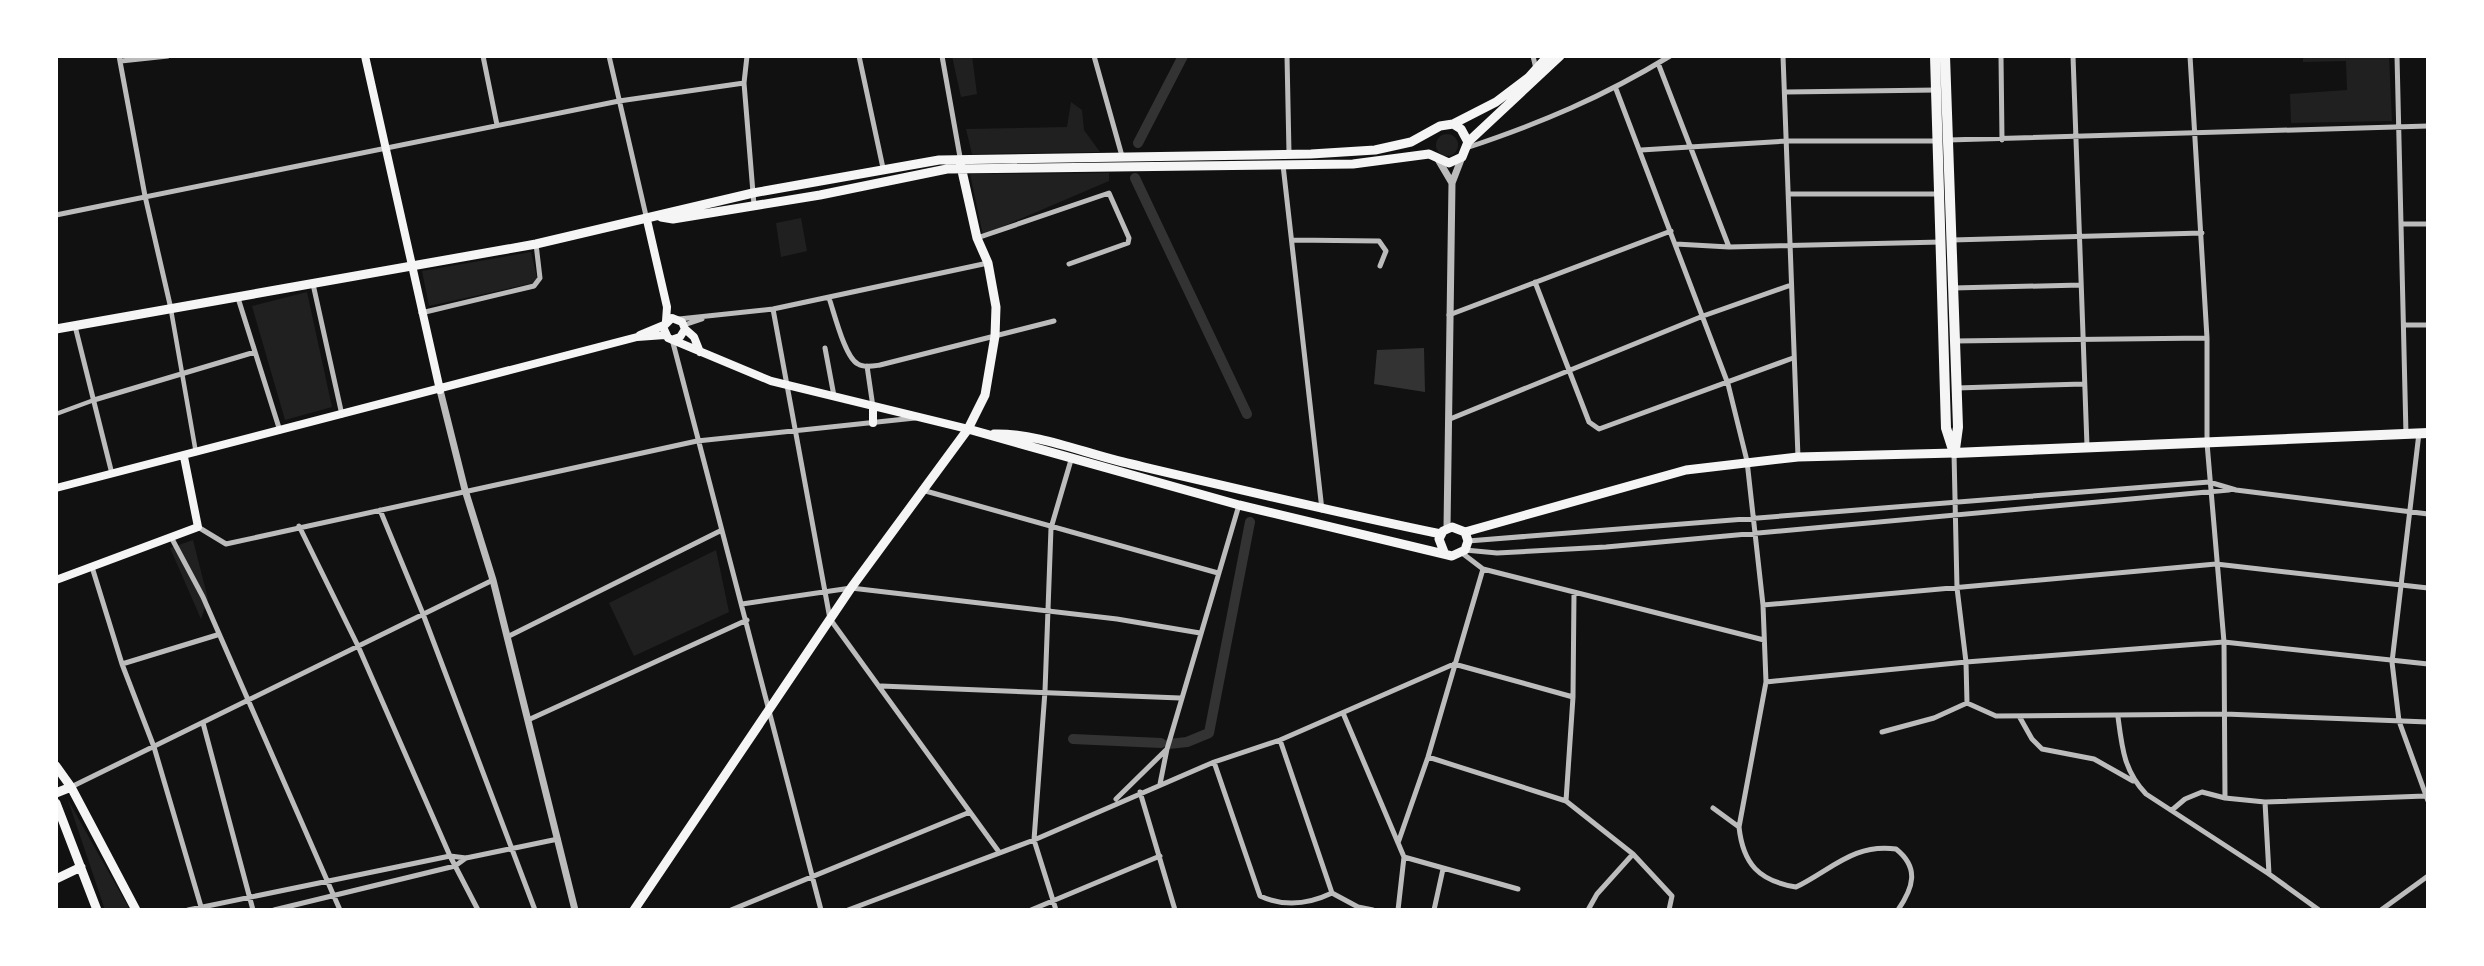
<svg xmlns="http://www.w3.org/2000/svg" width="2484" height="966" viewBox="0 0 2484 966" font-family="Roboto,sans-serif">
  <rect width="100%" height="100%" fill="#111"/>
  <path fill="#202020" d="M952,56H972L977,94L961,97Z
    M2303,56H2389L2392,121L2291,123L2290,94L2347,90L2346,61L2303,62Z
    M1071,102L1082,110L1084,130L1100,152L972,154L966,129L1067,127Z
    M1436 145a11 11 0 1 1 22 0a11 11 0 1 1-22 0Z
    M1109,173V181L983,235L970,174Z
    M801,218L807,251L781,257L776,223Z
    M531,252L538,282L429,306L422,271Z
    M307,292L332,407L285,420L252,306Z
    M193,540L208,599L201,619L170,548Z
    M716,550L729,612L634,656L609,603Z
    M68,800L130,910H105Z"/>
  <path fill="#333" d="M1424,348L1425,392L1374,384L1377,350Z"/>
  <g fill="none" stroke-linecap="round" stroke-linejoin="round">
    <path stroke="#333" stroke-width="10" d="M1138,143L1183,56
      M1135,178L1247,414
      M1073,739L1161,743
      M1169,744L1187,742L1209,733L1250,522"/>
    <path stroke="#bcbcbc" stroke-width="4.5" d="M171,310L196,453
      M56,414L94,400"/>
    <path stroke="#bcbcbc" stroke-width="5" d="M119,56L145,196L171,309
      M483,56L497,125
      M609,56L647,220
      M747,56L744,83L754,205
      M859,56L883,168
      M942,56L960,157
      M1094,56L1122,156
      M1287,56L1289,153
      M1533,56L1536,69
      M1783,56L1798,457
      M2001,56L2002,140
      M2073,56L2087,446
      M2190,56L2207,338V443L2224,642L2225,798
      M2397,56L2406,435
      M121,61L168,56
      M1658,63L1729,247
      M1616,89L1728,384L1747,461L1763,605L1766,682L1739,827C1743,864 1759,881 1796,887C1831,870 1854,843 1896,849C1920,868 1913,888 1898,910
      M1786,92L1937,90
      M1948,140L2428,126
      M1466,148C1541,123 1603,97 1670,56
      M1641,150L1787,141H1939
      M1283,165L1322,510
      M1789,194H1940
      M56,215L619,101L744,83
      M2404,224H2428
      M977,238L1109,193L1129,238L1128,243L1069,264
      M1292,240L1379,241L1386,251L1380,266
      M1952,240L2202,233
      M1676,244L1729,247L1942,242
      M1535,282L1589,422L1599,429L1793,358
      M313,284L342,415
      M1953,288L2081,285
      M238,298L280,431
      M829,298C834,312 845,358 858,364C864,368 873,366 880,365L1054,321
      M773,309L830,619L999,852
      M421,313L534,286L540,278L536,244
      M1449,315L1671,231
      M679,319L773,309L988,263
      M684,325L702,319
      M2406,325H2428
      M75,326L112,474
      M672,339L821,910
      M1954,341L2207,338
      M825,348L834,396
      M867,366L873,407
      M1957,388L2083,384
      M94,400L255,352
      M1450,419L1703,316L1791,285
      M2419,433L2392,662L2399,721L2428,801
      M1954,453L1957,588L1966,662L1967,703
      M922,490L1218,573
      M380,510L423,614L535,910
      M299,526L358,646L450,856L478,910
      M198,527L226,544L697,441L915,418
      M171,537L203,597L340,910
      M1468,541C1715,519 1962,504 2209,482L2236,490L2428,514
      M1465,550L1497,553L1606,547L2229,490
      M1462,553L1483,569L1764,640
      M92,567L122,664L154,747L202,910
      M742,604L851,588L1117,619L1200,633
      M1763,605L2216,564L2428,588
      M507,637L720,531
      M122,664L217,635
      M1454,664L1573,697
      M1766,682L1966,662L2224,642L2428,664
      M881,686L1180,698
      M1967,703L1996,716L2225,714L2428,722
      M1343,713L1404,857L1398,910
      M2019,716L2032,739L2042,749L2094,759L2133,781
      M2118,717C2122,748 2124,771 2146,794L2269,874L2319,910
      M528,720L747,620
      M203,723L253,910
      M1882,732L1934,718L1967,703
      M1280,740L1332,893
      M1428,757L1566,801L1633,854L1672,896L1669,910
      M1214,762L1260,896C1284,907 1309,904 1332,893
      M1160,784L1167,749
      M71,787L493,580
      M1140,792L1175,910
      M1116,799L1167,749L1239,505
      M1566,801L1573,697L1574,593
      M2265,802L2269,874
      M1713,808L1739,827
      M2172,810L2185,799L2202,792L2225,798L2265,802L2425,796
      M1398,843L1428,757L1483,569
      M1404,857L1518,889
      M1332,893L1358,907L1373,910
      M188,910L450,856L466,858L558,839
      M274,910L455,866L466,858
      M731,910L970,812
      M848,910L1034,840L1214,762L1280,740L1454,664
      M1031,910L1160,856
      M1056,910L1034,840L1045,691L1051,528L1071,460
      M1434,910L1443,869
      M1588,910L1597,894L1633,854
      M2381,910L2428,876"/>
    <path stroke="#bcbcbc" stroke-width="7" d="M1439,161L1452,183
      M440,390L465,490L493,580L575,910
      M1447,528L1452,183L1462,157"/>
    <path stroke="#f5f5f5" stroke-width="8" d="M365,56L440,390
      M647,220L667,307L666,321
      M685,329L694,337L700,352
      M640,335L664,325
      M674,339L680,337L685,329L682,322L672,318L663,327L668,338L771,381L968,429
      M873,423V407
      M56,488L637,337L665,335
      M56,580L198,527L184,457"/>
    <path stroke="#f5f5f5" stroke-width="9" d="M1453,124L1461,129L1468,142
      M661,217L673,219L820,195L947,169L1353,164L1429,154L1449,163L1462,157L1468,142L1560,56
      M56,329L536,244L753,193L939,160L1311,154L1375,150L1411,142L1440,126L1453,124L1496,102L1529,77L1548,56
      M968,429L1239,505L1452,556L1465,550L1468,541L1465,532L1452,527L1443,531L1439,539L1444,552
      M994,434C1037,433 1081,452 1123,462C1229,487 1334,512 1441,534
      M1465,532L1686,470L1798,457L1954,453
      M56,766L71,787L136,910
      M56,793L71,787
      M56,803L97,910
      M56,879L81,867
      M634,910L851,588L968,429L985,395L995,336L996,307L988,263L977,238L960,162"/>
    <path stroke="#f5f5f5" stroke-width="10" d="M1935,56L1946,428L1954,453
      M1945,56L1958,427L1955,449
      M1954,453L2428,433"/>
  </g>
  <rect width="2484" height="966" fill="none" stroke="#ffffff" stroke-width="116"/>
</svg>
